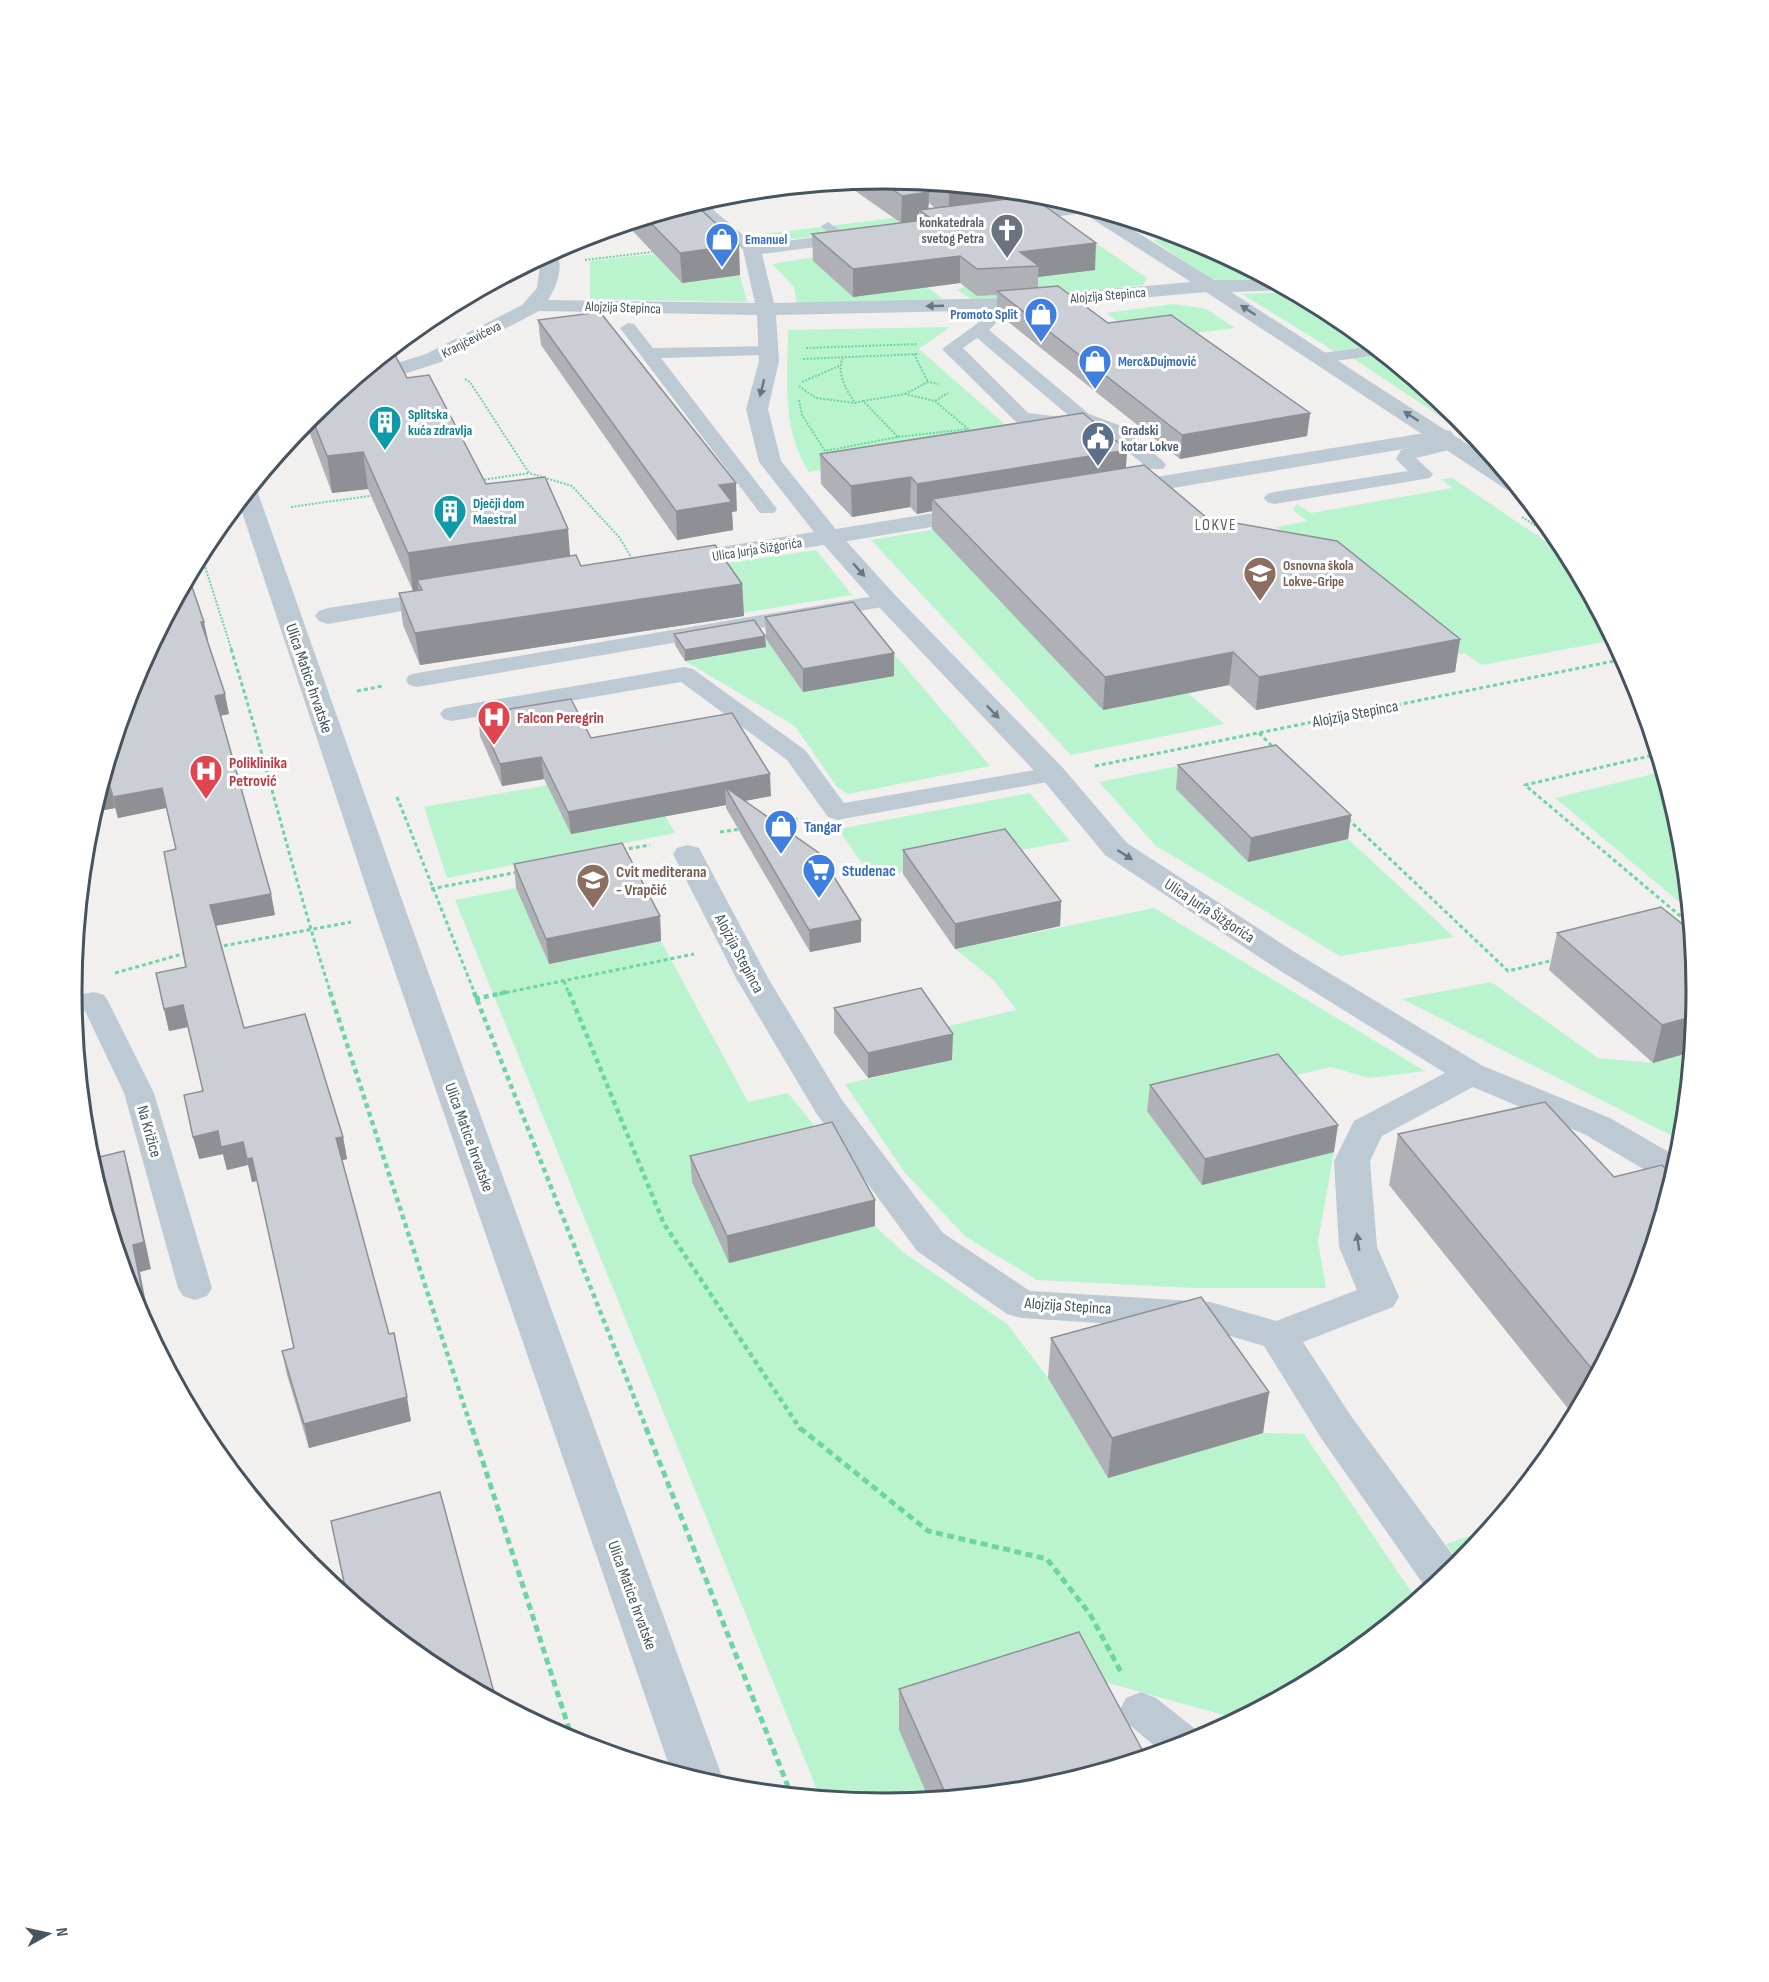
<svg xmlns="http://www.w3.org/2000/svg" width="1769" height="1982" viewBox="0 0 1769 1982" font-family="'Sofia Sans Condensed',sans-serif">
  <rect width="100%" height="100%" fill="#f2efef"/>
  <path fill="#b9f4cf" d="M894,218L903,225L769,242L763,234Z
    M1072,227L1147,278L1143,285L1071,295L976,302L957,290L967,286L1094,270Z
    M1178,235L1196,240L1234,261L1228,262L1260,282L1213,281L1153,240Z
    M838,253L853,297L927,287L942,298L935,303L797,304L794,287L772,264Z
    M654,254L682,283L740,275L747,302L590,299V261Z
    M1292,292L1336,316L1373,346L1334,351L1242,294Z
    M1174,304L1206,309L1235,328L1144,340L1106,313Z
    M950,327L919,349L1018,436L809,472C781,429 788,379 788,330Z
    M1382,353L1459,417L1468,428L1452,424L1351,357Z
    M1452,478L1569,557L1614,640L1482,665L1464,653L1438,658L1276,527L1307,521L1293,510L1297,504L1311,513L1453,488L1441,479Z
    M1007,517L1102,710L1188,693L1224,724L1071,755L871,540Z
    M816,550L852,595L742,613L708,566Z
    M863,618L990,766L848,794L837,787L795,726L685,661L711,656L704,644Z
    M1256,750L1248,862L1348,839L1454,937L1340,956L1156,846L1099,782Z
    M638,769L675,833L447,878L424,807Z
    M1661,772L1681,833L1689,910L1555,798Z
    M1030,793L1070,841L872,878L838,829Z
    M516,888L549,964L661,941L748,1102L788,1093L833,1149L729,1263L875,1226L903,1252L1007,1324L1048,1378L1108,1478L1263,1433L1304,1434L1417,1600L1336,1667L1238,1719L1076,1674L929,1799L884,1803L820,1797L455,900Z
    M1154,908L1425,1071L1369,1078L1331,1067L1275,1080L1334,1152L1318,1241L1326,1288H1195L1037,1280L966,1237L905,1173L845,1084L952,1060L932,1030L1016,1010L995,981L955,949Z
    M1491,982L1598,1058L1653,1063L1691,1052L1682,1141L1402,999Z
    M1488,1530L1460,1564L1446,1544Z"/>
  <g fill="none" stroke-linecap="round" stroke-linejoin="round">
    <path stroke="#6dd6a0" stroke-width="2" stroke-dasharray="2 1.5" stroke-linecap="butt" d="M585,260L652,252
      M806,348L918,344
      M914,354L928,382
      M803,359L919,354
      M465,379L470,382L529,473L572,486L619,537L633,560
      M802,382L839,366
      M799,386L816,398L855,403
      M905,394L928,382L938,384
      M799,400L802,415L825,451L898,437L863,401L855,403C846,389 836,374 843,357
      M863,401L905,394L935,401L948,393
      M898,437L968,429L935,401
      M481,480L529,473
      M291,507L376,495
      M1522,517L1562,543
      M201,554L232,651"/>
    <path stroke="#6dd6a0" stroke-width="3" stroke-dasharray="4 3" stroke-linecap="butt" d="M231,649C267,763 294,880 331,994
      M357,691L383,686
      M1259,733L1275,749
      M1658,754L1525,785L1691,925
      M1095,766L1624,659
      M397,797L475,994
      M1348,819L1508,971L1554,960
      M773,823L798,819
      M720,832L742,829
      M622,850L650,845
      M431,889L518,872
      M217,947L351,922
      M115,973L186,953
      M564,981L569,994
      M499,994L694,954"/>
    <path stroke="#6dd6a0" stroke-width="4.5" stroke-dasharray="5 4" stroke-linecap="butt" d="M330,992L472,1430
      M474,992L647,1430
      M569,992L664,1224L801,1430
      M475,999L507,992"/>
    <path stroke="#6dd6a0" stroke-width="5" stroke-dasharray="7 4.5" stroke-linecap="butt" d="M472,1428L573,1741
      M646,1428L791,1794
      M800,1428L928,1531L1047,1559L1090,1614L1121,1672"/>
    <path fill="#becad3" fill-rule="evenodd" d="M703,201L757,247L760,250L757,253H747L691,205Z
      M828,222L848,236L851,239L848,242H838L821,226Z
      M469,296L471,299L466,304H454Z
      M967,300L973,302L994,319L996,323L989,330L1089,414L1119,425L1163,461L1166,465L1163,469H1149L1105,433L1081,424L1053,428L1016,422L942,349L978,323L959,305ZM977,338L1068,415L1053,416L1028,413L963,348Z
      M628,323L634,324L653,348L774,346L777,350L774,354L768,355L661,358L774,505L777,509L774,513H760L620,328Z
      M1373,346L1383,354L1322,363L1313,358L1322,353Z
      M1454,437L1461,439L1463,443L1461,447L1416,458L1433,474L1430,478L1274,504L1267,502L1264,498L1267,494L1274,492L1408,471L1396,459L1401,450Z
      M886,594L894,595L897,600L894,605L417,687L409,685L406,680L409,675L417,673Z
      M685,667L693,669L805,750L844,803L1053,767L1062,769L1065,774L1062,779L1053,781L837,820L828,817L787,760L681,682L452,721L444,719L440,714L444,709L452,707Z
      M94,992L104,995L108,1001L154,1093L212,1288L207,1296L195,1300L183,1296L178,1288L124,1093L85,1011L74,1013L73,996Z
      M1141,1692L1156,1698L1199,1732L1202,1738L1162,1752L1126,1722L1120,1710L1126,1698Z"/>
    <path fill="#becad3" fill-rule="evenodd" d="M1443,430L1451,431L1454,436L1451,441L1119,497L1111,495L1108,490L1111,485L1119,483Z
      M977,506L985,508L989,513L985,518L830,544L822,542L818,537L822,532L830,530Z"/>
    <path fill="#becad3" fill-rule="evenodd" d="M1076,204L1106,213L1214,280H1270L1288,290L1231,292L1498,464L1520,491L1507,490L1206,292L1009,310L776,315L779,361L768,409L781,461L838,532L895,595L1063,768L1127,843L1293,951L1483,1066L1610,1118L1679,1158L1671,1183L1662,1180L1584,1134L1473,1087L1382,1136L1370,1161L1377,1247L1399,1297L1393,1307L1303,1342L1351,1416L1460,1565L1428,1591L1321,1438L1264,1346L1210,1330L1021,1318L1007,1314L917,1251L816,1113L736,978L673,854L677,848L688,845L699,848L768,978L842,1100L943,1233L1030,1291L1210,1302L1276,1321L1357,1290L1339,1247L1334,1161L1354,1121L1445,1073L1271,965L1105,855L1043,780L877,605L824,545L677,568L668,566L665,561L668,556L677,554L814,532L759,462L746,409L759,361L757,315L539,311L441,362L379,382L346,387L362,374L426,354L522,305L537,288L541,258L555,250C565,265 557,286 548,300L755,303L743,250L746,246L856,232L865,237L862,241L762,254L774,303L1009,298L1191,282L1083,213L1009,223L1000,218L1009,213Z
      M445,590L454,592L457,597L454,602L328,624L319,621L315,616L319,611L328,608Z"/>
    <path fill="#becad3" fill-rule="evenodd" d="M252,487L258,493L407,914L723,1779L719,1786L671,1771L375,914L239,503Z"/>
  </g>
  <path fill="#afb1b7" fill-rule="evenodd" d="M885,178L1043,194L1073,203L1045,207L1095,270L1038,277V288L1108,323L1310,413L1307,436L1180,459L997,313V295L977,296L960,283L853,297L813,261L812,234L901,223L844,183ZM929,203L935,208L928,209Z
    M695,204L740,275L682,283L626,224Z
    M538,320L737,511L732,512L733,530L677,540L541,345Z
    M392,349L407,378L486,484L581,566L742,584L744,616L420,665L403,625L399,593L413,591L368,489L332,493L307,426L306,421L310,416Z
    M1127,450L1126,468L1207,518L1460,639L1455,672L1256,710L1229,685L1103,710L932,529V511L917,514L910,507L852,517L821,484L820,454Z
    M189,578L229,714L221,715L271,894L275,915L215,926L244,1028L343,1137L347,1159L342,1160L411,1421L309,1448L287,1375L282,1351L294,1348L257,1181L252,1182L248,1165L227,1170L223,1154L199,1159L203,1091L188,1027L169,1031L164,1009L186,967L176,849L166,808L118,818L115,808L94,812Z
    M765,617L894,653V676L803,692L766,639Z
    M674,634L766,647L685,661L675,645Z
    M478,714L591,738L771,796L745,801L861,920V942L810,952L726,808V805L571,834L544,779L502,786L480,736Z
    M1178,765L1351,815L1348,839L1248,862L1176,789Z
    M903,850L1061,901L1060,926L955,949L903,874Z
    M514,864L660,916L661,941L549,964L516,888Z
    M1557,933L1697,991L1691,1052L1653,1063L1549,970Z
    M834,1008L952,1060L868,1078L834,1033Z
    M1150,1085L1334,1152L1202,1185L1147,1111Z
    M1398,1134L1635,1302L1574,1416L1389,1185Z
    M690,1156L875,1200V1226L729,1263L692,1182Z
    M1051,1338L1269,1392L1263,1433L1108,1478L1048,1378Z
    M899,1689L1043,1788L929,1799L899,1730Z"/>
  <path fill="#8e9095" d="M972,187L1043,194L1073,203L949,218V190Z
    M929,192L928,217L919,210V222L901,224L902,196Z
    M1096,243L1095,270L1038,277L1039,266L1020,252Z
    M739,245L740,275L682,283L680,253Z
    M960,256V283L853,297V269Z
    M1310,413L1307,436L1180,459L1182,435Z
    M1127,450L1125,480L932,499V511L917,514V484Z
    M363,452L368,489L332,493L327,456Z
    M911,477L910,507L852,517L851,486Z
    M736,483L737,511L732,512L733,530L677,540L676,511L719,485Z
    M568,529L571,568L417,580L419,592H413L408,553Z
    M742,584L744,616L420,665L415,633Z
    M201,622H204L208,640L205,641Z
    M765,636L766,647L685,661V650Z
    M1460,639L1455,672L1256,710L1259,677Z
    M1233,652L1229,685L1103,710L1105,677Z
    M894,653V676L803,692V669Z
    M225,694L229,714L219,716L215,696Z
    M541,757L544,779L502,786L500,764Z
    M770,774L771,796L734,803L725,787L726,805L571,834L568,812Z
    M110,787L115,808L94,812L101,789Z
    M162,788L166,808L118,818L113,797Z
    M1351,815L1348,839L1248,862L1251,838Z
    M271,894L275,915L214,926L210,905Z
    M1061,901L1060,926L955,949V924Z
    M660,916L661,941L549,964L546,939Z
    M861,920V942L810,952L809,930Z
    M183,1005L188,1027L169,1031L164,1009Z
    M1695,1016L1691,1052L1653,1063L1662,1025Z
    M953,1034L952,1060L868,1078V1053Z
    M1338,1125L1334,1152L1202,1185L1205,1159Z
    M218,1131L243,1142L248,1165L227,1170L223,1154L199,1159L193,1137Z
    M343,1137L347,1159L340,1161L336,1138Z
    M124,1151L131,1177L151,1269L140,1272L153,1338L150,1332L133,1245Z
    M252,1158L257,1181L252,1182L247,1159Z
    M875,1200V1226L729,1263L727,1236Z
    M1269,1392L1263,1433L1108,1478L1112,1438Z
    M407,1397L411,1421L309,1448L304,1424Z"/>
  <path fill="#cbced5" stroke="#8e9095" stroke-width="1.5" d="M885,178L914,181L929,192L902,196L878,179Z
    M941,184L972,187L949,190Z
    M1031,196L1096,243L1020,252L1039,266L977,269L960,256L853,269L812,234L932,219L919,210Z
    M695,204L739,245L680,253L646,218Z
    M1058,286L1108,323L1171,315L1310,413L1182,435L997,291Z
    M600,312L736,483L719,485L732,502L676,511L538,320Z
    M392,349L407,378L429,375L486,484L545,477L568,529L408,553L363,452L327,456L311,416Z
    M1083,413L1127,450L917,484L911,477L851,486L820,454Z
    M1144,465L1207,518L1337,541L1460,639L1259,677L1233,652L1105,677L932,499Z
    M715,545L742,584L415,633L399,593L422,590L417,580L576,555L581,566Z
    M189,578L204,622H201L225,694L215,696L271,894L210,905L244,1028L305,1014L343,1137L336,1138L389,1334L394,1333L407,1397L304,1424L282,1351L294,1348L252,1158L247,1159L243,1142L221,1147L218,1131L193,1137L184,1095L203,1091L183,1005L164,1009L156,973L186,967L164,852L176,849L162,788L113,797L110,787L101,789L134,680Z
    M853,602L894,653L803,669L765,617Z
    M754,620L765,636L685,650L674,634Z
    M571,699L591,738L732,713L770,774L568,812L541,757L500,764L478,714Z
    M1276,745L1351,815L1251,838L1178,765Z
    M725,787L819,853L861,920L809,930Z
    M1005,829L1061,901L955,924L903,850Z
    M622,843L660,916L546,939L514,864Z
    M1661,907L1691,931L1697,991L1695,1016L1662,1025L1557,933Z
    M921,988L953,1034L868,1053L834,1008Z
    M1278,1054L1338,1125L1205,1159L1150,1085Z
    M1545,1102L1614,1177L1662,1165L1673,1177L1635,1302L1596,1374L1398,1134Z
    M832,1122L875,1200L727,1236L690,1156Z
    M124,1151L144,1242L133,1245L150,1332L134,1302L91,1159Z
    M1201,1297L1269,1392L1112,1438L1051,1338Z
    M440,1492L496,1700L433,1666L347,1596L331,1521Z
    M1079,1632L1146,1757L1043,1788L947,1797L899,1689Z"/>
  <defs><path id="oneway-solid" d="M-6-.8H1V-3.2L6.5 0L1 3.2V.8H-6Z" transform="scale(1.5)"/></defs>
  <g fill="#697782">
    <use href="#oneway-solid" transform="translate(935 306) rotate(178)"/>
    <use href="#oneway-solid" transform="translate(1248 310) rotate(-147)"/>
    <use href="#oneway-solid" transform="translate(762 388) rotate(104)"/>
    <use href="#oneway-solid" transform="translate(1411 416) rotate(-147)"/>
    <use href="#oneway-solid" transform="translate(859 570) rotate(49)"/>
    <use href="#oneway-solid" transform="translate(993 712) rotate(46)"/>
    <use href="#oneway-solid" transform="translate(1125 855) rotate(33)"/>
    <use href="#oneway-solid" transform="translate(1358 1242) rotate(-98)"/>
  </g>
  <defs>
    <symbol id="church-pin" viewBox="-11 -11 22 30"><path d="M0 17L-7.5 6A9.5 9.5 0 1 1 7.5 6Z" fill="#6b7280" stroke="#fff"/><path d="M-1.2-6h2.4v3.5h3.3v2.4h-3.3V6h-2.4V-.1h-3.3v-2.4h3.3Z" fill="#fff"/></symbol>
    <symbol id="shop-pin" viewBox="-11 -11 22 30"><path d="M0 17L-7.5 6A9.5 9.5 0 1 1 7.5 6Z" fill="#3f7fe0" stroke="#fff"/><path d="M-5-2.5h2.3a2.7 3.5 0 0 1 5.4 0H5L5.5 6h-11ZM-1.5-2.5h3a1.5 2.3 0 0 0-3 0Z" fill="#fff"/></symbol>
    <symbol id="building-pin" viewBox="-11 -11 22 30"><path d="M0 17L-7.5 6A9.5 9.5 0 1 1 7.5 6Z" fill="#0f9aa8" stroke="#fff"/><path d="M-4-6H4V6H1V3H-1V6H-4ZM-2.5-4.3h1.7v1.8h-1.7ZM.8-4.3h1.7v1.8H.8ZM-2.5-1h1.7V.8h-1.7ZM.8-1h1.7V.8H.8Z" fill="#fff"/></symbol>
    <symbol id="civic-pin" viewBox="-11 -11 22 30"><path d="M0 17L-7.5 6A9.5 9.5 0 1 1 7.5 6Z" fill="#5c6f8a" stroke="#fff"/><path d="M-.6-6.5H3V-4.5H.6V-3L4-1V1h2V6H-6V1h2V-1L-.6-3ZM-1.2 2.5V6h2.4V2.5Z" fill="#fff"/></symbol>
    <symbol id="school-pin" viewBox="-11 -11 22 30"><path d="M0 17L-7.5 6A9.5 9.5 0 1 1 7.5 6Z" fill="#8d6e63" stroke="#fff"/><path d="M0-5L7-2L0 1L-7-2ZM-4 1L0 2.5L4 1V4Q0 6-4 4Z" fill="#fff"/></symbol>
    <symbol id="hospital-pin" viewBox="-11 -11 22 30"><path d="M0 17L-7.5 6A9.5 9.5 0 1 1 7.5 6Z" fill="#e0444e" stroke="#fff"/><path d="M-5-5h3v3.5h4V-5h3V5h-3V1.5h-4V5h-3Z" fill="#fff"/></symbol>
    <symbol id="supermarket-pin" viewBox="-11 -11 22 30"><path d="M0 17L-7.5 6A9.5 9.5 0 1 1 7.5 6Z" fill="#3f7fe0" stroke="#fff"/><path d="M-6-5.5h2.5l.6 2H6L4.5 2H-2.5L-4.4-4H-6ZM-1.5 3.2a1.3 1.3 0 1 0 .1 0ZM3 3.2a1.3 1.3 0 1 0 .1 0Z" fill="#fff"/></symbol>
  </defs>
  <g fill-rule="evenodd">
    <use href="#church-pin" x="988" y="211" width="38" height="52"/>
    <use href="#shop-pin" x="703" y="220" width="38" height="52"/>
    <use href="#shop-pin" x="1022" y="295" width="38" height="52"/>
    <use href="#shop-pin" x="1076" y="342" width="38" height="52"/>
    <use href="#building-pin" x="366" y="403" width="38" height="52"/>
    <use href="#civic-pin" x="1079" y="419" width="38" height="52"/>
    <use href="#building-pin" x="431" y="492" width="38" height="52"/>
    <use href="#school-pin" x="1241" y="554" width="38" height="52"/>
    <use href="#hospital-pin" x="475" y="698" width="38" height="52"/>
    <use href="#hospital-pin" x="187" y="752" width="38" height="52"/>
    <use href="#shop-pin" x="762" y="807" width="38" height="52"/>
    <use href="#supermarket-pin" x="800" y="851" width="38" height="52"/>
    <use href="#school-pin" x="574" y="861" width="38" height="52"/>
  </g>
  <g text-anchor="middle" stroke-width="6" stroke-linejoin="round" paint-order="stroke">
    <g font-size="14" font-weight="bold" fill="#5b616d" stroke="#fff" text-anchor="end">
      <text x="984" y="227">konkatedrala<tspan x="984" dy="16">svetog Petra</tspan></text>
    </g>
    <g font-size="14" font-weight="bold" fill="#366cbe" stroke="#fff" text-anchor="start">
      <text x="745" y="244">Emanuel</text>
      <text x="1018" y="319" text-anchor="end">Promoto Split</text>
      <text x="1118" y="366">Merc&amp;Dujmović</text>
    </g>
    <g font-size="14" fill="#45545f" stroke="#fff">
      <text transform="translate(1108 295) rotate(-5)" y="5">Alojzija Stepinca</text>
      <text transform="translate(623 307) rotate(2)" y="5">Alojzija Stepinca</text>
      <text transform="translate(471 339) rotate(-27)" y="5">Kranjčevićeva</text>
      <text transform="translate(757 549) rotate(-9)" y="5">Ulica Jurja Šižgorića</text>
    </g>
    <g font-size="14" font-weight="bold" fill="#0d838f" stroke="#fff" text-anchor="start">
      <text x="408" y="419">Splitska<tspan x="408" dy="16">kuća zdravlja</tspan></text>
      <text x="473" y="508">Dječji dom<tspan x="473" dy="16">Maestral</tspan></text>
    </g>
    <g font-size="14" font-weight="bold" fill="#4e5e75" stroke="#fff" text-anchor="start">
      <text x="1121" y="435">Gradski<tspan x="1121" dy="16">kotar Lokve</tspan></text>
    </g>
    <g font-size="14" font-weight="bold" fill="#785e54" stroke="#fff" text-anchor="start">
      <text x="1283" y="570">Osnovna škola<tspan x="1283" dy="16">Lokve-Gripe</tspan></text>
    </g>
    <g font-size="16" letter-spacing="1.5" fill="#5b6065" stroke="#fff">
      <text x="1216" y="530">LOKVE</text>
    </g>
    <g font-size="16" fill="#45545f" stroke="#fff">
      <text transform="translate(310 678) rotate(71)" y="6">Ulica Matice hrvatske</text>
      <text transform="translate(1355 713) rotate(-11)" y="6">Alojzija Stepinca</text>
      <text transform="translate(1210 910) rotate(33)" y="6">Ulica Jurja Šižgorića</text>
      <text transform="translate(740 953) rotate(62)" y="6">Alojzija Stepinca</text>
      <text transform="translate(150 1131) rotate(74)" y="6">Na Križice</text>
      <text transform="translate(470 1137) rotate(70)" y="6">Ulica Matice hrvatske</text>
      <text transform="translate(1068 1305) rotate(4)" y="6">Alojzija Stepinca</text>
      <text transform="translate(633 1595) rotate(70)" y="6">Ulica Matice hrvatske</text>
    </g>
    <g font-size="16" font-weight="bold" fill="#be3a42" stroke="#fff" text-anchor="start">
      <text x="517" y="723">Falcon Peregrin</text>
      <text x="229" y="768">Poliklinika<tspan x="229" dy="18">Petrović</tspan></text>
    </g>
    <g font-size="16" font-weight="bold" fill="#366cbe" stroke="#fff" text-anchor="start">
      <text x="804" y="832">Tangar</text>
      <text x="842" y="876">Studenac</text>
    </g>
    <g font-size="16" font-weight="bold" fill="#785e54" stroke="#fff" text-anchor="start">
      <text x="616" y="877">Cvit mediterana<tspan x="616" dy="18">- Vrapčić</tspan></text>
    </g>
  </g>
  <path d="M0 0H1769V1982H0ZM82 991a802 802 0 1 1 1604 0a802 802 0 1 1-1604 0Z" fill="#fff" fill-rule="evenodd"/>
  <path fill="none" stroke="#45545f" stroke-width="3" d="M82 991a802 802 0 1 1 1604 0a802 802 0 1 1-1604 0Z"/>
  <g transform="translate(48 1934) rotate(82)" stroke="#ffffff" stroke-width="4.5" paint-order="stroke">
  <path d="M0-4.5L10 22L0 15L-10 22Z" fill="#45545f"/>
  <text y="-9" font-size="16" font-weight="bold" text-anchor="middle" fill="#45545f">N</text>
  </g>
</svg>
